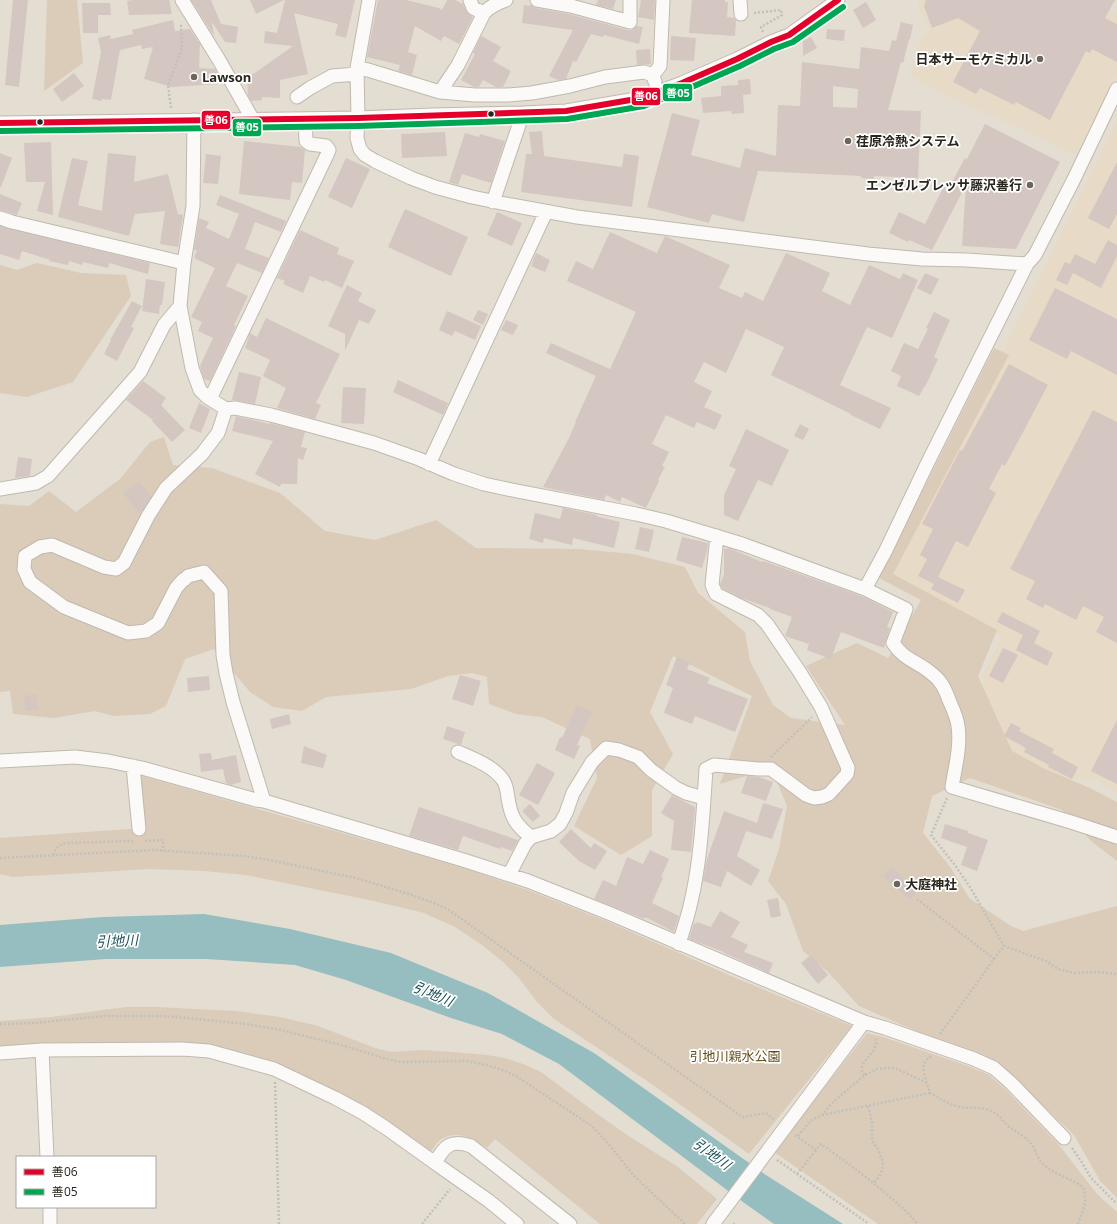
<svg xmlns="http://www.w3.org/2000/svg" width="1117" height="1224" viewBox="0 0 1117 1224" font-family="'Open Sans','Noto Sans JP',sans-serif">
  <rect width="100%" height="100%" fill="#e4ddd2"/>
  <path fill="#e7dac6" d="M919,0H1092L1117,14V74L1077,155L930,87L911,75L922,37L930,30L917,4Z
    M1117,121V793L1096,780L1056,779L1004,756L982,678L1002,636L893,574Z"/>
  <path fill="#daccb8" d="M47,0H77L83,63L44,91Z
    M37,263L81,273L126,275L131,296L73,382L27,397L0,393V265L17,270Z
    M994,348L1009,355L893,574L997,630L978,676L1012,751L1045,769L1090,788L1117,802V861L1091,841L1062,810L970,778L932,796L923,833L951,868L969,898L1011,926L1023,931L1117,906V1198L1100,1181L1074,1135L998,1063L957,1049L859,1006L828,972L803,951L786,904L768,881L779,849L787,806L771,768L720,784L752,696L673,656L650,712L673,754L652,790V836L621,855L574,826L597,778L590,739L542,717L516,714L489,704L487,677L472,673L448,676L411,689L326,697L302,711L273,707L250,692L214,649L185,659L166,706L150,714L114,716L95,711L54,718L13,714L10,691L0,692V504L29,506L49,491L76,512L120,479L150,442L164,437L173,465L212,468L280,493L325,531L375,540L436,520L476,548L578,549L633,554L685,567L698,593L745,632L750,661L773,705L791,718L845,725L806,666L857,643L888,658L921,600L879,578Z
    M138,775L461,867L525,889L606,921L738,979L852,1026L749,1154L650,1083L554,1019L537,1002L519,978L503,962L482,945L455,927L424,913L374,901L246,875L204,871L151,869L13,877L0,874V838L143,828Z
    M128,1007H156L236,1011L280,1017L318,1026L375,1048L391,1052L424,1050L453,1052L487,1055L505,1058L523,1064L541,1072L596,1113L627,1135L678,1167L717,1199L697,1224H600L495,1139L487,1148C474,1138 456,1129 440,1140C436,1143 433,1149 430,1153L367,1108L338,1092L292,1072L243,1055L0,1053V1021L52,1017L110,1009Z
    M867,1033L883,1037L971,1067L989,1075L1005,1089L1059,1145L1097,1194L1117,1212V1224H878L774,1152Z"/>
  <path fill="#96bec0" d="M204,914L290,929L391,953L488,993L594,1053L766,1175L843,1224H774L743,1202L559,1064L502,1034L451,1018L346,980L295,965L206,959H106L0,967V925L103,917Z"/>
  <path fill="#d4c7c1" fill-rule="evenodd" d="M13,0H28L19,87L5,85Z
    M132,0H169L172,14L129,15L127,1Z
    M191,0H211L221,24L238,27L236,43L225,42L212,22L214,36Z
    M250,0H284L256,14Z
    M285,0H355L346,38L335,35L338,24L294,13L308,74L280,80V98L262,97V100L251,101L248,95L247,77H249L293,46L264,43L265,31L277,33Z
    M378,0H406L439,8L442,10L447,0H455L463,4L467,13L473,17L459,44L444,36L441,41L415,26L408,52L417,55L412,75L398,71L400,65L367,57Z
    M598,0H616L613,9L596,5Z
    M641,0H655L654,20L638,17Z
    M692,0H725V2H728L727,17L734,18L736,20L735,36L689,33Z
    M926,0H1115L1105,18L1117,24V62L1092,49L1090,53L1086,51L1050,120L1016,102L1014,105L980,88L976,94L953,82L980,31L958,18L932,28L924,6Z
    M866,2L876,20L863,28L853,10Z
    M82,3H110L111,15H98V33H83Z
    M530,4L536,8L569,14L628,30H632L637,26L643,27L639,44L604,35L603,37L591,34L576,62L573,61L566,79L558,80L549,76L573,30L522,23L524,5L530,6Z
    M173,20L175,31L190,29L200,44L199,68L215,69L217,73L218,84L172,87L144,79L153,47L142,49L141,45L120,50L111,100L102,99V101L92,99L101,52L98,38L110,35L111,39L133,34L132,30Z
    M901,22L913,25L910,39H909L903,63L901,62L888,110L921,111L918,178L874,176V179L861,178V176L758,171L744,222L712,214L709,223L647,207L672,113L700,120L691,155L740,168L745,148L776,156L778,105L800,106L802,62L859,69L861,47L889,51L892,40L896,41ZM833,86L858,89L857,108L833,107Z
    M827,29L845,30L844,41L826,39Z
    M481,36L501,47L493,61L511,71L503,87H496L483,80L479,87H474L461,80L475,54L473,53Z
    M671,36L696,38L694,61L670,60Z
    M811,37L817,48L803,56V41Z
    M650,49L651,64L637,65L636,50Z
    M74,73L84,86L62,102L53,89Z
    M750,79L751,94L743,95L744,113L732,114L731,111L703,113L701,98L721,96V86L738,85V80Z
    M985,124L1060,162L1016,249L962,246L966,185L932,250L909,240L908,242L889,233L899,212L925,224L946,182L951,184L965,158L967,159Z
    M542,131L544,156L622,167L624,154L639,156L632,207L521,192L526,154H532L529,132Z
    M445,132L447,156L402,158L401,134Z
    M465,133L479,137L480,134L505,141L491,183L462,174L458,185L449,182Z
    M244,141L300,147L305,150L302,183L292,182L290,200L239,194Z
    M51,142L52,181L53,215L37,211L45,182H26L24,143Z
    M0,153L12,158L1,187H0Z
    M108,153L136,156L134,182L168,174L178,214L183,215L178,247L160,244L165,211L135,214L129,236L58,217L72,158L88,161L78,205L102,211Z
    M206,154L221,156L218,184L203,183Z
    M346,158L370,169L352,208L328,197Z
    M1117,162V214L1109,229L1088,218Z
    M0,194L22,203L17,215L0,210Z
    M220,195L286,221L281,232L255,222L245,249L269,258L262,273L237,263L226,286L248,296L234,325L236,326L210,381L204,379L200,366L213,338L198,331L202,322L191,317L215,268L194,258L197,250H194L199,218L209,222L206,228L229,239L239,214L216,205Z
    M405,209L468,237L451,276L388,247Z
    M497,212L522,223L512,246L487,235Z
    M0,226L150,263L148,274L109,263L108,268L83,262L82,265L69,261L68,265L49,261L50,260L22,251L19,260L0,254Z
    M300,230L339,248L337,254L354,261L342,288L325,280L324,282L310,276L303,293L283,284L285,281L277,278Z
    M610,232L657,253L665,236L730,265L719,288L742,298L745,292L763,301L786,253L830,273L822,291L850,305L869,265L900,279L903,273L918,280L892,338L867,327L840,385L891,408L880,429L851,415V414L771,375L784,347L746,329L726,373L704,362L694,382L712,391L704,407L722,415L715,430L697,422L694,428L666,415L652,444L669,452L662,466L665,467L658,480L659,481L646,508L622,497L620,502L606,495L604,500L543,487L569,438L576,422H575L596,376L546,353L551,343L610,369L636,312L567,281L576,261L593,269Z
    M1108,240L1117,245V256L1101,288L1073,273L1067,285L1056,280L1065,262L1070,264L1075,254L1095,264Z
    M536,253L550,260L545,272L531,266Z
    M925,273L939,279L931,295L917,288Z
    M146,279L165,282L162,305H160L159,314L142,311Z
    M347,285L362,293L358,301L376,310L369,324L359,320L345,351V334L328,326Z
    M1055,288L1117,319V375L1071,351L1067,359L1029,340Z
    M132,301L142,306L131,327L134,328L117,361L104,354L111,340H110Z
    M478,310L488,314L483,325L473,320Z
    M447,311L481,326L475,340L455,331L452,336L439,330Z
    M934,312L950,320L934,357L938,359L925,387H924L919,396L897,386L901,376L891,371L904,343L918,349L928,329L926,328Z
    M266,318L340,354L316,403L321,405L315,419L277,408L286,388L263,376L270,360L245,348L250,333L257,337Z
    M506,320L518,325L513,335L501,330Z
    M1009,364L1048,385L1005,466L1002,464L989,489L996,493L968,547L956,541L938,577L965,590L958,603L931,589L934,584L918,576L927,559L920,555L933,529L922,524L960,450L962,451Z
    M239,372L261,377L255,404L232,400Z
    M398,380L448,403L443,415L393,392Z
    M143,381L166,398L161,405L185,430L172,442L152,421L153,420L126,400Z
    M343,387L366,388L364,424L341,423Z
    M199,403L210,409L201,433L189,428Z
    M1093,410L1117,422V643L1096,632L1104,617L1083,606L1076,620L1045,604L1043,608L1026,599L1035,581L1010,569Z
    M236,416L269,424L270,423L305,432L301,447L307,448L303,460L298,458L297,484H281L280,487L255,474L273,441L232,431Z
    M800,424L809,429L803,440L794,436Z
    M746,429L789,450L772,486L758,480L738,521L724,515V495L736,469L729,466Z
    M18,457L32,459L30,476L15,478Z
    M139,481L151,497L143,509L138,513L123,493Z
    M563,508L597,515L596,516L620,522L614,548L573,538L572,545L544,538L543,543L529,539L535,513L560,519Z
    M640,527L654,530L649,552L635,549Z
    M682,537L708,543L707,551L702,568L676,560Z
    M729,548L762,562L763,561L783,568L842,589L866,598L893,612L887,627L890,628L886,640L884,648L841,632L831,659L807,650L809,644L785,636L792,617L770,609V608L741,598L722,588L720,584L724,575V549Z
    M1002,612L1040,631L1034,643L1053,653L1047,666L1016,650L1023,635L997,622Z
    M1003,648L1018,655L1003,683L989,676Z
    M677,657L690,662L687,669L710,678L707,683L748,699L735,732L695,716L692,724L664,713L673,688L666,685Z
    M460,675L481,681L473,706L452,699Z
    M209,676L210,690L188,692L187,678Z
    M36,694L38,709L26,711L24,696Z
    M577,705L592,712L577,745L580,746L574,759L555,750L560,737L562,738Z
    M289,714L291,724L272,729L270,719Z
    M1117,720V784L1091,771Z
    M1011,723L1021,728L1019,731L1054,749L1052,753L1078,767L1072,779L1048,767L1049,765L1024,752L1026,748L1004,736Z
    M447,726L465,732L461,745L443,739Z
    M304,746L327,755L323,768L301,763Z
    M211,753L212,760L236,755L241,782L231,785L226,783L223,769L201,772L199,754Z
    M537,763L555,773L538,805L519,795Z
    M747,776L759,777L773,782L766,801L741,793Z
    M672,795L695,807L691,852L671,850L674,821L661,813Z
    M763,803L783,809L772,839L746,831L737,856L760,870L751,886L727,871L721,887L703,881L707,859L724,811L757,823Z
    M530,804L540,816L533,822L522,811Z
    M419,807L518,840L512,851L501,847L500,849L463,836L458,850L409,836Z
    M945,824L968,831V833L988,840L977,871L961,865L967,847L941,838Z
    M571,829L591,848L594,843L607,851L595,870L579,861L559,842Z
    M650,850L669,859L661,877L663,878L652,903L679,916L674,932L645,917L644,919L594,899L603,880L616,886L627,857L643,864Z
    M891,867L918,890L910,900L883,877Z
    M778,898L781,916L771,918L767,900Z
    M720,911L740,922L731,937L748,945L744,952L773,963L769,973L724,953V952L689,939L694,923L696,924L697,922L711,927Z
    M811,955L828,975L818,984L801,963Z"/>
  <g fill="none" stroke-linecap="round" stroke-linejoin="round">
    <defs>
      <path id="minor" d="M182,0L219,60L253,120
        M369,0L357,68L358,118L357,138L360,149L365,155L375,161L411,178L435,187L472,197L511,205L577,217L868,254L922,259L966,260L1027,264L1035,255L1073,181L1117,89
        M470,0L473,8L484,13
        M537,0L571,6L630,22V0
        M740,0L741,14
        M357,68L368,70L440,92L475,95H508L532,93L570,86L605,77L644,72L653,75
        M655,82L653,75L660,66L663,0
        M440,92L458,65L484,13C490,6 498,3 506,0
        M297,97L310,88L332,76L357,74
        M194,120L193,206L184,263L180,306L192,368L200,390L207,397L226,409L235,408L271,415L374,443L419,459L454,474L484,484L512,490L636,514L666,521L742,544L865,589L886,550L927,464L1027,264
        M0,123L358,118L432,115L523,113L566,111L642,98L682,83L737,59L771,42L789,35L838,0
        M493,202L523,113
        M0,218L12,222L184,263
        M210,399L327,155L329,150L326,146L310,144L306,141L305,119
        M226,409L218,433L202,454L166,488L148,516L124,563L116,569L104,567L52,545L40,547L25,556L24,569L30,582L64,607L128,633L146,631L158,623L176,588L183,580H184L188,576L204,572L221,591L223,655L226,673L233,702L264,801
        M429,464L546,212
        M0,489L36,483L48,476L140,372L164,325L180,306
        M865,589L906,609L893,643C904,660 917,661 931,673C941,680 945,689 949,700C953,709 957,717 958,726C961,746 955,768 952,787L1071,822L1117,837
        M458,752C474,759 493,766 503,780C507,786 507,792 508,798C511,818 516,825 531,837
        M0,761L75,757L108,761L142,768L256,800L264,801L463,860L528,881L611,914L864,1022L885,1028L974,1059L994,1068L1011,1083L1064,1138
        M133,766L139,829
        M509,875L525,844L531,837L551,831L560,824L566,813L573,793L592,762L606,748L619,750L638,757L651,770L676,788L686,793L704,798
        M679,944C683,930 688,916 691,902C701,859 703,813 706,769L714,765L758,769H771L806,795L814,798L822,797L829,794L847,774L848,768L821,707L799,671L767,624L758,615L716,594L712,585L717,536
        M42,1050L47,1157
        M0,1053L42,1050L182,1049L209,1051L274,1069L335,1098L363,1113L386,1128L435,1163
        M50,1207V1224
        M517,1224L489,1201L435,1163C444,1146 451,1139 471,1146L570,1224
        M713,1224L864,1022"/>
    </defs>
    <use href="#minor" stroke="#bfb9b0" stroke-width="15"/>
    <path stroke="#c2c0bb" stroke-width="2.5" stroke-dasharray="2 2" stroke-linecap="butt" d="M754,13L781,10L782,15L761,27L763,32
      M171,108L168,85L182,48L181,24
      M771,757L812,717
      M947,798L931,835L954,864L970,887L1004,946
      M145,841L163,840V851
      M53,855C56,848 58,845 66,843L134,841
      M0,858L154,850L244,856L264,859L356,878L406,893L434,903L449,910L741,1116L743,1117L766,1113L775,1121
      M917,899L994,959L940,1034
      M994,959L1004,946L1046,961L1058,969L1074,973L1099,972L1117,974
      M0,1024L35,1023L104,1016H158L177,1017L246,1024L281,1030L345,1046L387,1059L401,1062L467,1061L482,1064L500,1069L516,1076L592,1126L607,1142L635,1177L685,1224
      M931,1056C928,1059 926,1060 924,1064C922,1072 928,1085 930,1093C940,1098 949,1105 960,1107C970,1109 981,1106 991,1111C998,1114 1003,1121 1009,1127C1017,1133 1027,1137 1033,1146C1036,1152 1038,1159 1043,1164C1055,1175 1070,1178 1083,1187C1088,1202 1083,1210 1078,1224
      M865,1075C854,1065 873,1057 875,1047C876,1045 876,1042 876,1040L874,1039
      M275,1082L279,1224
      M868,1106L872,1122V1141L878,1149L883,1162L882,1170L879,1177L873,1183
      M822,1115L930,1093
      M795,1135L816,1150L821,1144C855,1169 890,1193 918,1224
      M798,1136L810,1121L822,1115L833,1102L865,1075L877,1069L886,1068H895L927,1083
      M1072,1148L1081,1161L1091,1178L1117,1204
      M777,1160L869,1224
      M797,1174L816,1150
      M422,1224L450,1189
      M733,1224H735"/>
    <use href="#minor" stroke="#fbfaf8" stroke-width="13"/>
    <defs>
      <path id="bus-1" d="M0,123L358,118L566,111L642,98L682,83L737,59L771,42L789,35L838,0"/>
      <path id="bus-2" d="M0,131L358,126L567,119L644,106L685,90L740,66L774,49L793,42L843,7"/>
    </defs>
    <use href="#bus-1" stroke="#fff" stroke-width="9"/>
    <use href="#bus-2" stroke="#fff" stroke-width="9"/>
    <use href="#bus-1" stroke="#e4002b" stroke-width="6"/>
    <use href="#bus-2" stroke="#00a651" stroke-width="6"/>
  </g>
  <g fill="#6b655c" stroke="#fff" stroke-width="1.5">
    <circle cx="1040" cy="59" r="4"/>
    <circle cx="194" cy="77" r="4"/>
    <circle cx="848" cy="141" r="4"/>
    <circle cx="1030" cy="185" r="4"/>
    <circle cx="897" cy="884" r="4"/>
  </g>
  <g fill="#2a251d" stroke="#fff" stroke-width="1.5">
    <circle cx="491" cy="114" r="3.5"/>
    <circle cx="40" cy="122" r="3.5"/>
  </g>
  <g text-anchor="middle" stroke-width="3.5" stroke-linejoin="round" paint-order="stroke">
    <g font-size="13" font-weight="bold" fill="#2a251d" stroke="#fff" text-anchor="start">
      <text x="1032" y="64" text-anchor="end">日本サーモケミカル</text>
      <text x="202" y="82">Lawson</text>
      <text x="856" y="146">荏原冷熱システム</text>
      <text x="1022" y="190" text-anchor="end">エンゼルブレッサ藤沢善行</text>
      <text x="905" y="889">大庭神社</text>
    </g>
    <g font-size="13" fill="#664a1a" stroke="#fff">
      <text x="735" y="1061">引地川親水公園</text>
    </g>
    <g font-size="14" font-style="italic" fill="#1b5056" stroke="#fff">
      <text transform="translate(117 941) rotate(-3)" y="5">引地川</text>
      <text transform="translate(433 994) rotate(23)" y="5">引地川</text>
      <text transform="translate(712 1154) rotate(36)" y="5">引地川</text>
    </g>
  </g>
  <g stroke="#fff" stroke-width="1.5">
    <rect x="662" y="83" width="31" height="19" rx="4" fill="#00a651"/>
    <rect x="631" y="87" width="30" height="19" rx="4" fill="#e4002b"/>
    <rect x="201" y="110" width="30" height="20" rx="4" fill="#e4002b"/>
    <rect x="232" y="118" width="30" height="19" rx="4" fill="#00a651"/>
  </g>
  <g font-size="11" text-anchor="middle" font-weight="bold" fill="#fff">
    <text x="678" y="97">善05</text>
    <text x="646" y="100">善06</text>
    <text x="216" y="124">善06</text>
    <text x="247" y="131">善05</text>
  </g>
  <rect x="16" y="1156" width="140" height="52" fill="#ffffff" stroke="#aaa8a5"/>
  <rect x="24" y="1169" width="20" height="6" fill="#e4002b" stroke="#aaa8a5"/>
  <text x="52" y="1176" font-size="12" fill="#2a251d">善06</text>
  <rect x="24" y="1189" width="20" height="6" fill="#00a651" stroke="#aaa8a5"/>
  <text x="52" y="1196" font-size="12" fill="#2a251d">善05</text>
</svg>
